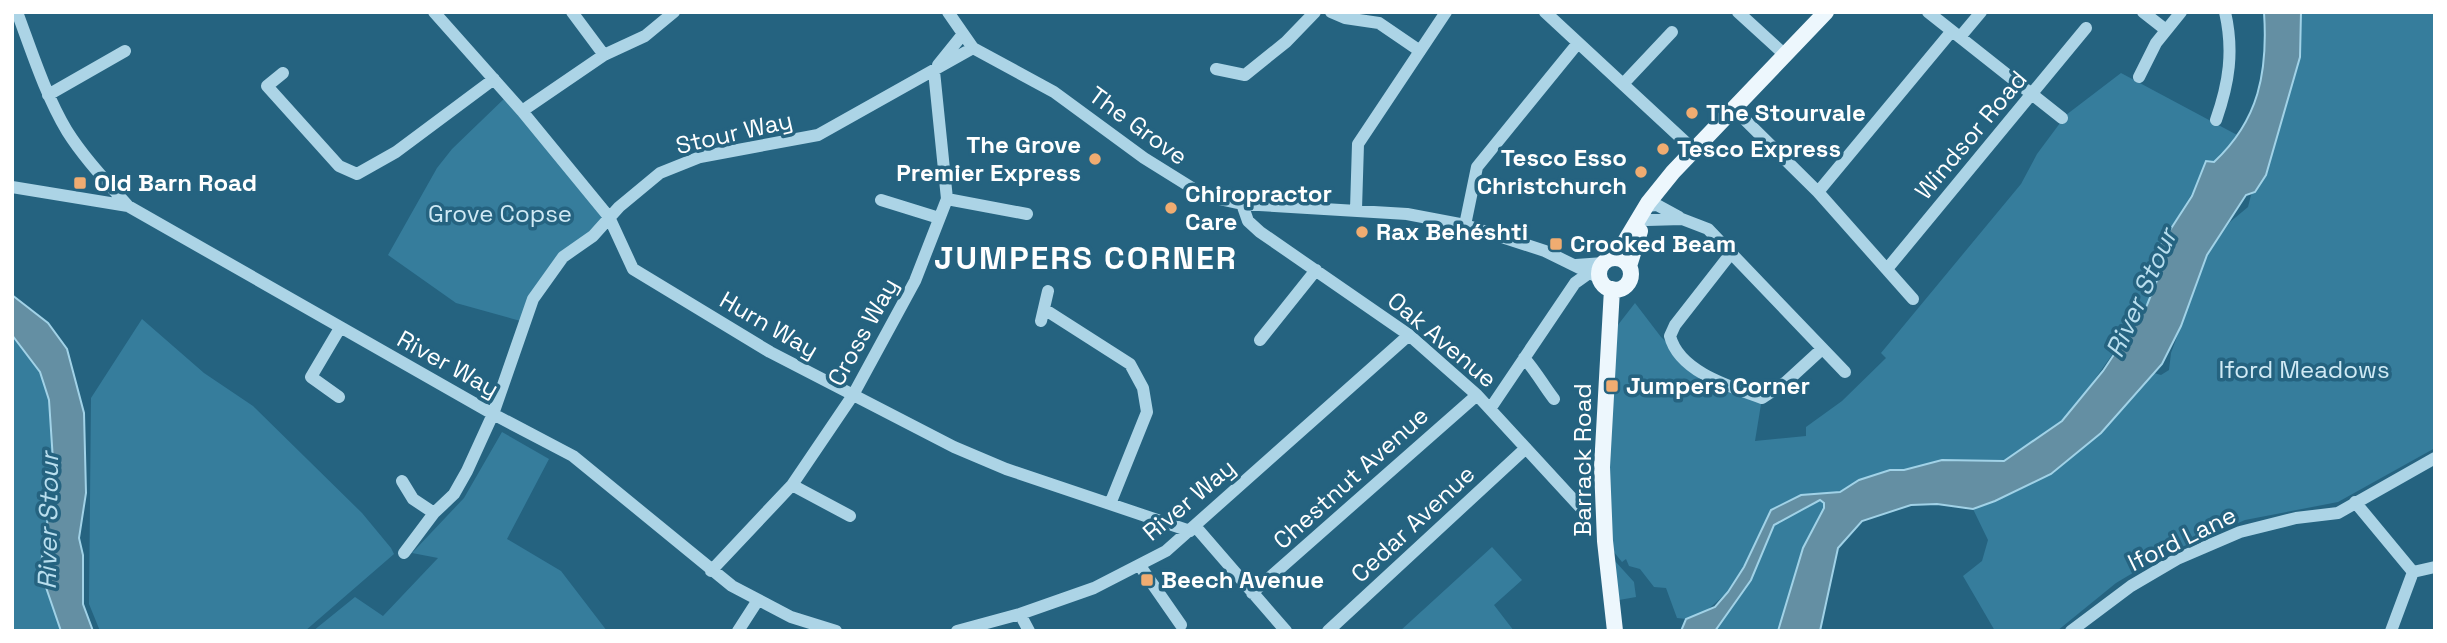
<svg xmlns="http://www.w3.org/2000/svg" width="2447" height="643" viewBox="0 0 2447 643" font-family="'Space Grotesk',sans-serif">
  <rect width="100%" height="100%" fill="#256380"/>
  <path fill="#367d9c" d="M2301,12H2435V448L2338,502L2245,520L2163,555L2116,583L2057,631H1995L1963,576L1982,561L1988,540L1973,509C2057,480 2092,445 2147,378L2154,373L2161,375L2169,370L2171,353L2207,255L2230,222L2248,207L2251,195L2266,175L2300,57Z
    M2121,73L2239,136L2198,184L2161,244L2162,268L2147,305L2076,406L2062,421L2004,461L1942,460L1904,470H1890L1859,480L1840,492L1801,495L1771,510L1744,567L1728,592L1705,612L1686,619L1677,618L1666,588L1654,587L1640,569L1629,566L1626,559L1622,562L1605,541L1607,339L1635,303L1661,337L1691,365L1762,398L1755,441L1806,436V427L1842,401L1886,358L1881,353L2021,184L2037,154L2066,115Z
    M508,95L609,217L563,258L524,322L456,303L388,255L437,168L452,149Z
    M142,319L204,373L253,406L362,513L391,548L394,554L305,631H100L89,604L91,398Z
    M12,335L40,372L49,400L54,476L40,570L61,631H12Z
    M502,432L549,459L507,539L561,571L607,631H313L355,597L383,616L438,558L412,553L464,498Z
    M1820,500L1825,503L1824,509L1803,548L1778,631H1715L1751,580L1774,525Z
    M1492,547L1522,580L1494,605L1514,631H1400Z
    M1614,560L1634,582L1636,597L1619,600Z"/>
  <path fill="#648fa3" stroke="#a1d2e7" stroke-width="2" d="M2264,12H2301L2300,57L2266,175L2255,192L2246,195L2207,255L2181,326L2162,364L2101,433L2051,474L1995,501L1973,509L1937,504L1911,505L1862,521L1838,548L1820,631H1778L1803,548L1824,508V503L1820,500L1774,525L1751,580L1715,631H1681L1686,619L1715,607L1728,592L1744,567L1771,510L1801,495L1840,492L1859,480L1890,470H1904L1942,460L2004,461L2062,421L2103,371L2147,305L2162,268L2161,244L2192,196L2206,161L2214,162C2259,120 2268,72 2264,12Z
    M12,295L48,323L67,349L84,413L86,493L79,538L83,555V604L93,631H61L40,570L54,476L49,400L40,372L12,335Z"/>
  <g fill="none" stroke-linecap="round" stroke-linejoin="round">
    <path stroke="#acd4e6" stroke-width="12" d="M17,12C32,52 45,94 67,131C84,158 107,182 128,206
      M434,12L522,111L609,217L633,269L770,352L954,447L1006,469L1190,531
      M572,12L604,55
      M948,12L973,48L1054,92L1144,158L1205,196L1242,204L1407,214L1465,225L1545,251L1600,278
      M1331,12L1345,18L1379,23L1420,51
      M1545,12L1695,151
      M1738,12L1785,55
      M1928,12L2062,118
      M2143,12L2166,30
      M1960,37L1981,12
      M938,65L963,34
      M1216,69L1245,75L1286,42L1315,12
      M283,73L267,86L339,166L357,174L396,152L494,79
      M2139,77L2156,43L2181,12
      M1623,84L1672,32
      M48,95L125,51
      M1735,110L1818,192L1913,299
      M522,111L604,55L645,36L674,12
      M2216,120C2229,83 2234,51 2225,12
      M12,187L128,206L493,414L573,456L732,586L791,617L836,631
      M1818,192L1951,32
      M947,199L1027,214
      M881,200L939,218
      M1242,204L1248,221L1260,232L1409,335L1477,395L1581,508
      M1646,206L1657,205L1679,217
      M1356,209L1358,144L1446,12
      M1647,220L1682,219L1708,229L1845,372
      M1465,225L1477,167L1578,43
      M1732,252L1675,325L1670,336C1679,372 1731,387 1762,398L1786,382L1822,349
      M1576,265L1604,263
      M1887,269L2086,28
      M1044,309L1130,364L1143,388L1147,412L1110,504
      M1041,321L1048,291
      M1260,340L1316,270
      M1524,358C1536,371 1543,385 1554,399
      M339,397L311,377L340,328
      M1490,409L1575,283L1589,273
      M402,481L413,499L434,513
      M792,485L850,516
      M2355,502L2413,572L2391,631
      M1195,526L1286,631
      M404,553L434,513L454,494L467,471L493,414L533,299L563,257L593,236L619,207L660,173L700,157L818,135L973,48
      M1140,566L1181,625
      M711,571L792,485L853,395L915,281L947,199L934,71
      M2413,572L2435,567
      M1252,593L1477,395
      M1020,614L1029,631
      M738,631L758,600
      M957,631L1020,614L1094,588L1166,551L1409,335
      M1328,631L1526,448
      M2071,631L2131,586L2177,559L2240,532L2296,518L2338,513L2435,458"/>
    <path stroke="#edf7fd" stroke-width="16" d="M1615,258L1648,203L1673,172L1826,12
      M1599 274a16 16 0 1 1 32 0a16 16 0 1 1-32 0Z
      M1629,266L1640,231
      M1612,289L1602,467L1605,541L1615,631"/>
  </g>
  <g fill="#f0ac71" stroke="#256380" stroke-width="2.5">
    <circle cx="1692" cy="113" r="7"/>
    <circle cx="1663" cy="149" r="7"/>
    <circle cx="1095" cy="159" r="7"/>
    <circle cx="1641" cy="172" r="7"/>
    <rect x="73" y="176" width="14" height="14" rx="3.5"/>
    <circle cx="1171" cy="208" r="7"/>
    <circle cx="1362" cy="232" r="7"/>
    <rect x="1549" y="237" width="14" height="14" rx="3.5"/>
    <rect x="1605" y="379" width="14" height="14" rx="3.5"/>
    <rect x="1140" y="573" width="14" height="14" rx="3.5"/>
  </g>
  <g text-anchor="middle" stroke-width="7" stroke-linejoin="round" paint-order="stroke">
    <g font-size="24" font-weight="bold" fill="#fff" stroke="#256380" text-anchor="start">
      <text x="1706" y="121">The Stourvale</text>
      <text x="1081" y="153" text-anchor="end">The Grove<tspan x="1081" dy="28">Premier Express</tspan></text>
      <text x="1677" y="157">Tesco Express</text>
      <text x="1627" y="166" text-anchor="end">Tesco Esso<tspan x="1627" dy="28">Christchurch</tspan></text>
      <text x="94" y="191">Old Barn Road</text>
      <text x="1185" y="202">Chiropractor<tspan x="1185" dy="28">Care</tspan></text>
      <text x="1376" y="240">Rax Behéshti</text>
      <text x="1570" y="252">Crooked Beam</text>
      <text x="1626" y="394">Jumpers Corner</text>
      <text x="1161" y="588">Beech Avenue</text>
    </g>
    <g font-size="24" fill="#fff" stroke="#256380">
      <text transform="translate(1138 126) rotate(36)" y="8">The Grove</text>
      <text transform="translate(734 133) rotate(-13)" y="8">Stour Way</text>
      <text transform="translate(1971 135) rotate(-50)" y="8">Windsor Road</text>
      <text transform="translate(769 325) rotate(30)" y="8">Hurn Way</text>
      <text transform="translate(863 332) rotate(-61)" y="8">Cross Way</text>
      <text transform="translate(1442 340) rotate(40)" y="8">Oak Avenue</text>
      <text transform="translate(448 364) rotate(29)" y="8">River Way</text>
      <text transform="translate(1583 460) rotate(-90)" y="8">Barrack Road</text>
      <text transform="translate(1351 478) rotate(-42)" y="8">Chestnut Avenue</text>
      <text transform="translate(1189 500) rotate(-40)" y="8">River Way</text>
      <text transform="translate(1413 524) rotate(-43)" y="8">Cedar Avenue</text>
      <text transform="translate(2182 539) rotate(-26)" y="8">Iford Lane</text>
    </g>
    <g font-size="24" fill="#d0eaf5" stroke="#256380">
      <text x="500" y="222">Grove Copse</text>
      <text x="2304" y="378">Iford Meadows</text>
    </g>
    <g font-size="26" font-style="italic" fill="#b8deee" stroke="#256380">
      <text transform="translate(2141 293) rotate(-66)" y="9">River Stour</text>
      <text transform="translate(48 521) rotate(-89)" y="9">River Stour</text>
    </g>
    <g font-size="32" font-weight="bold" letter-spacing="2" fill="#fff" stroke="#256380">
      <text x="1086" y="269">JUMPERS CORNER</text>
    </g>
  </g>
  <rect width="2447" height="643" fill="none" stroke="#ffffff" stroke-width="28"/>
</svg>
